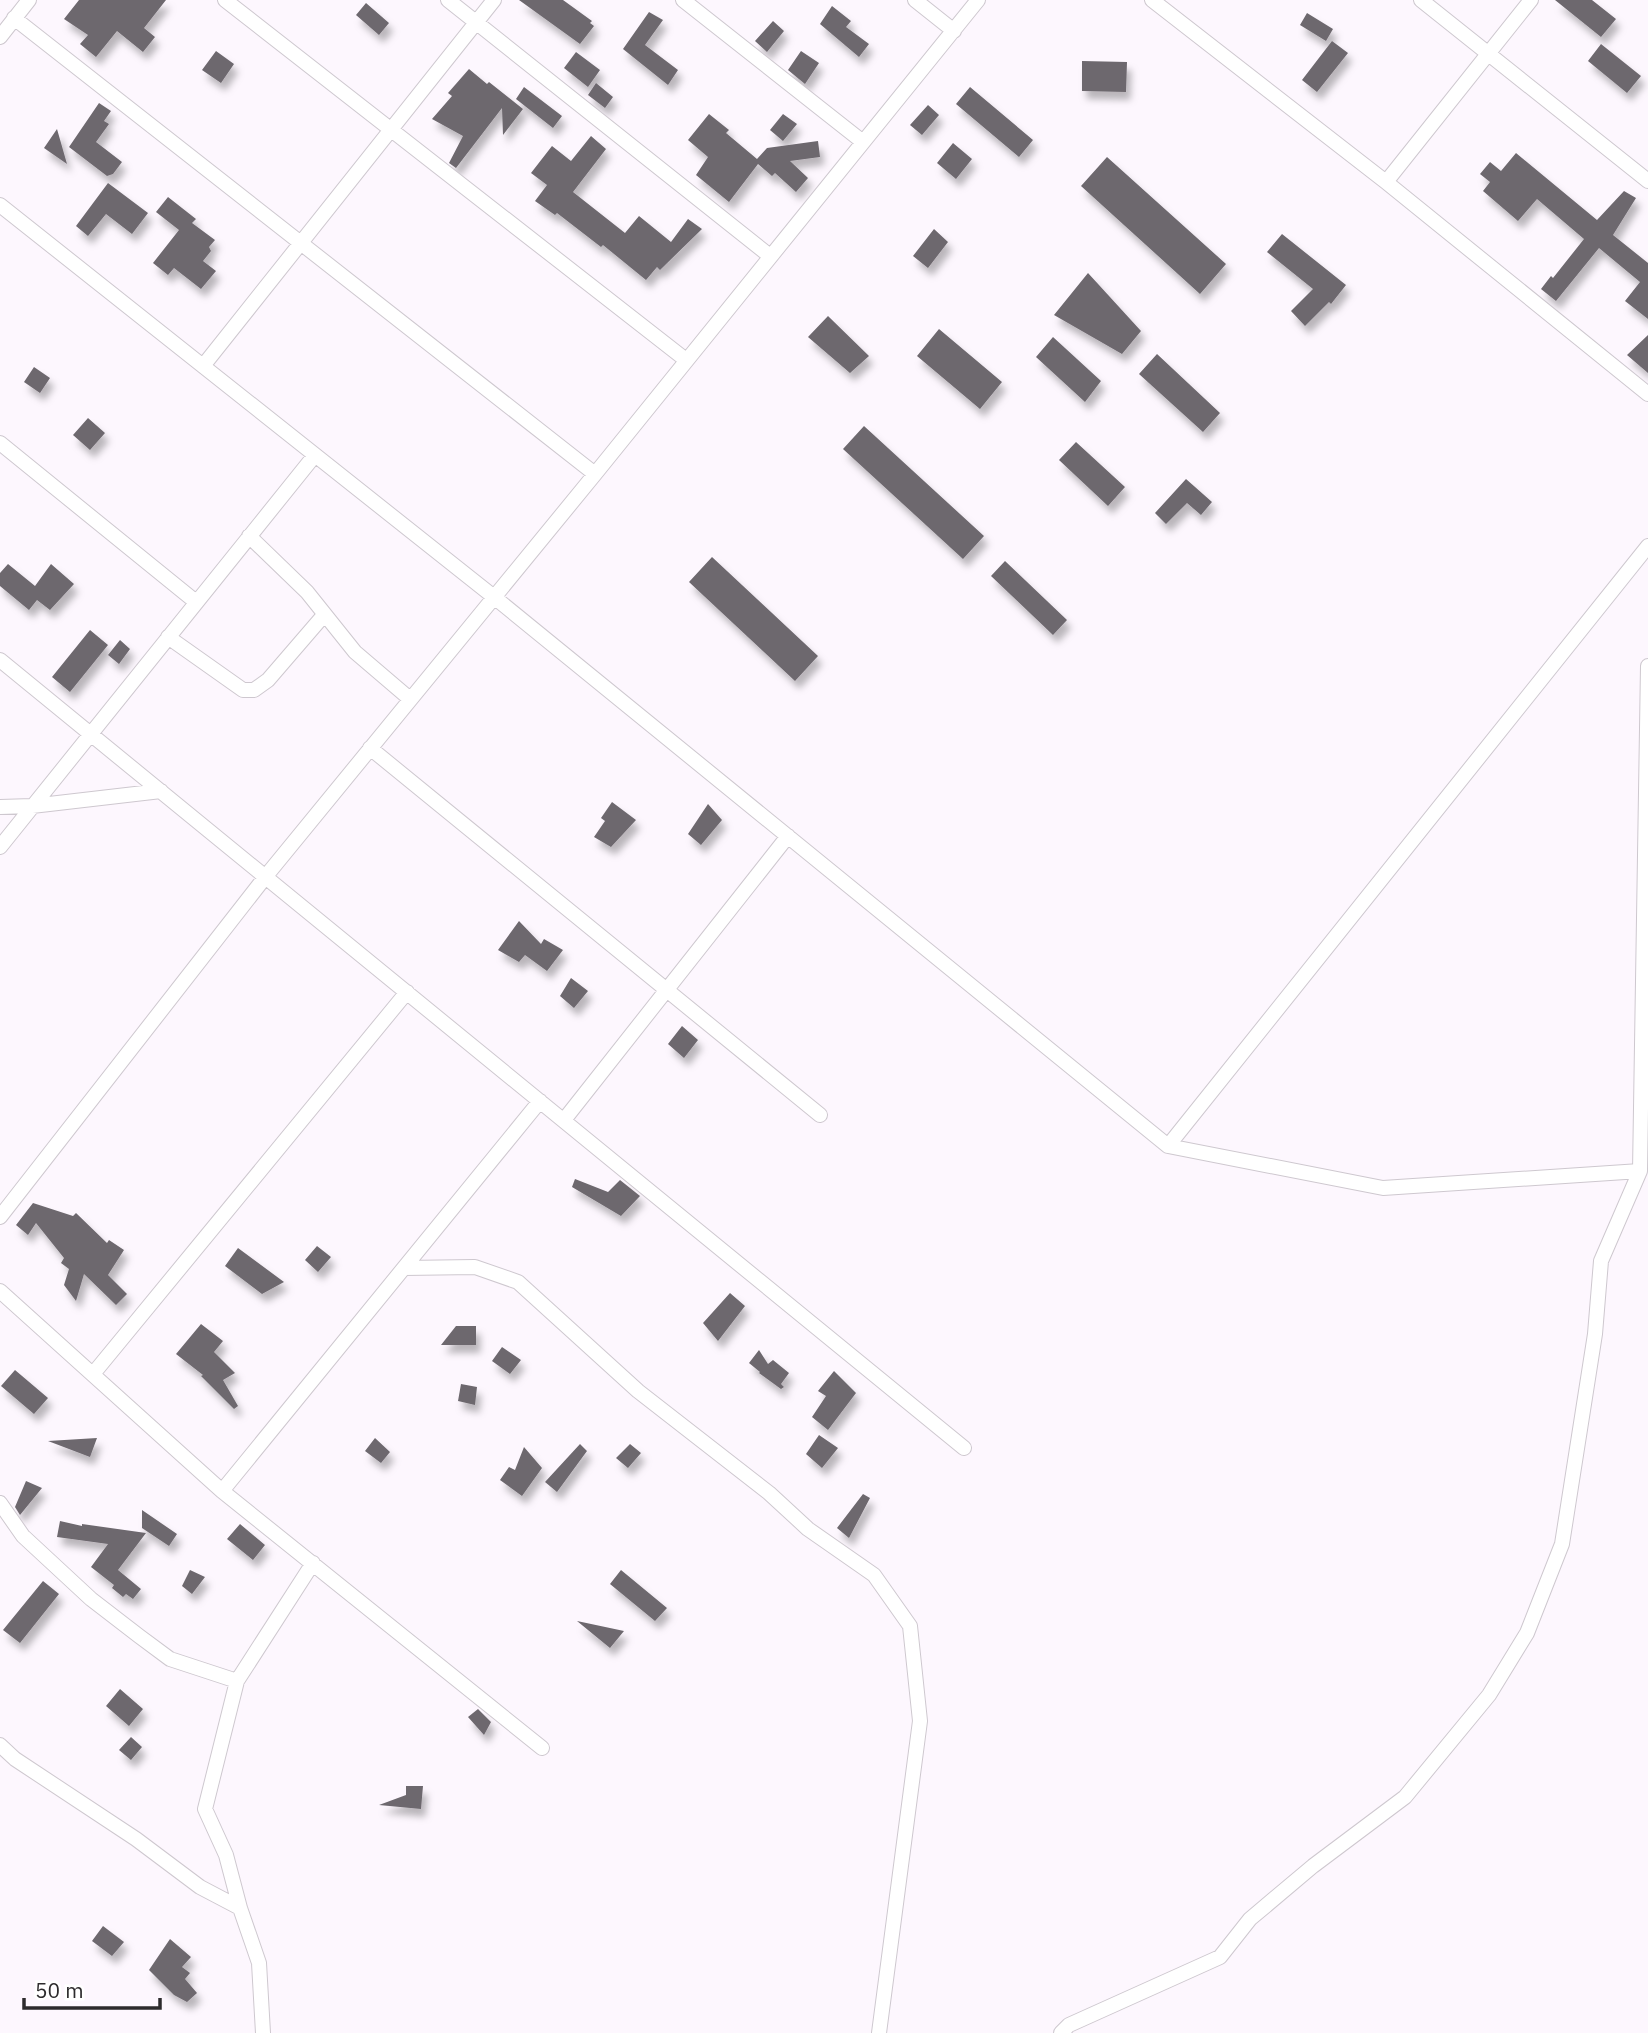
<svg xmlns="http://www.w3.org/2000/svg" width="1648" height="2033" viewBox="0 0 1648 2033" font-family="'IBM Plex Sans',sans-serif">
  <defs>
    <filter id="shadow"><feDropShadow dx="4.5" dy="8" stdDeviation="3.5" flood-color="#0004"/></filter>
  </defs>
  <rect width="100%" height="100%" fill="#fdf7fe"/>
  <path fill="#6d686e" filter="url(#shadow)" d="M79,0H166L144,28L155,37L143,52L117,31L96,57L80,44L88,35L64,19Z
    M519,0H563L592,21L590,23L594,26L580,44Z
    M1555,0H1592L1616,19L1601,37Z
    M366,3L389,23L379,35L356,15Z
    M832,6L851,21L846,27L869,44L859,57L820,24Z
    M649,12L663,20L645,45L678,70L668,85L623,49Z
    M1307,13L1333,29L1326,41L1300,25Z
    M773,21L784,31L767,52L755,41Z
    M1332,41L1348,53L1317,92L1302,80Z
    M1601,44L1641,76L1627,93L1588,61Z
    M216,51L234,64L221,83L202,70Z
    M801,51L819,63L805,84L788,70Z
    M576,52L600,70L588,87L564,68Z
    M1082,61L1127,62L1126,92L1082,91Z
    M469,69L487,84L489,82L523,109L503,135L502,108L456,168L449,163L463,136L432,119L452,96L448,93Z
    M596,83L613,97L605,108L588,95Z
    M524,87L562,116L553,128L516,99Z
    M970,87L1033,140L1019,157L956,104Z
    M99,103L111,111L104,121L109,124L96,142L122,162L113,174L107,176L69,147Z
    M928,105L939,115L922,135L910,125Z
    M709,114L729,130L726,133L757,159L767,148L818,141L820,157L790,161L808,178L796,192L775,173L772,176L758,164L729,202L696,175L708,157L688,140Z
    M783,114L797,124L783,141L770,130Z
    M57,129L67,164L44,148Z
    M591,136L606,149L573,192L625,233L639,216L671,242L688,219L702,229L660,270L657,267L646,280L603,245L601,247L557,213L555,215L535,201L547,185L531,173L552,146L571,161Z
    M953,143L972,159L956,179L937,163Z
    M1516,153L1597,220L1624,191L1636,198L1613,235L1648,263V319L1625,301L1640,282L1599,248L1556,301L1541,289L1551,276L1553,278L1584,239L1537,199L1518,221L1483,191L1490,182L1480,174L1490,162L1501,171Z
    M1107,157L1226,264L1200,294L1081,186Z
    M108,183L148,213L132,234L106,214L88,236L76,226Z
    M168,197L196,219L192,223L215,240L209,247L211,251L203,261L216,271L201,289L174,268L168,275L153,263L179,230L156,212Z
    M934,229L948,242L928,268L913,256Z
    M1282,234L1346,285L1331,304L1329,302L1305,326L1291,311L1313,289L1267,252Z
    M1088,273L1141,331L1122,354L1054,315Z
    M828,316L869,356L850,373L808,337Z
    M939,329L1002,382L980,409L917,356Z
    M1648,335V373L1627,355Z
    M1053,337L1101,381L1085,402L1036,357Z
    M1157,354L1220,413L1203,432L1139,374Z
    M34,367L50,378L40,393L24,382Z
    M88,418L105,433L90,450L73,435Z
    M864,426L984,536L963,559L843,449Z
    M1076,442L1125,487L1108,506L1059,460Z
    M1186,479L1212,502L1201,515L1187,503L1166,524L1155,513Z
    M712,557L818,656L795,681L689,582Z
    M1005,561L1067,620L1053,635L991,576Z
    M8,564L35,586L51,564L74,584L50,610L37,600L29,610L0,586V573Z
    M90,630L108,645L70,692L52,677Z
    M120,640L130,649L119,664L108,655Z
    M612,802L636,820L611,847L594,837L605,821L601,818Z
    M708,804L722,820L701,845L688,834Z
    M519,921L541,944L544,939L563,950L547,971L525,955L519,962L498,950Z
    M571,978L588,991L574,1008L560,996Z
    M682,1026L698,1040L684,1058L668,1044Z
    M575,1179L608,1192L620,1180L640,1196L621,1216L572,1187Z
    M33,1203L73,1216L76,1213L107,1243L109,1240L124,1250L108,1275L127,1294L116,1305L84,1274L76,1301L64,1285L69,1269L61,1263L64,1258L36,1223L28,1235L16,1225Z
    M317,1246L331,1257L318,1272L305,1260Z
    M238,1248L284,1282L262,1294L225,1266Z
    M730,1293L745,1306L718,1341L703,1323Z
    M201,1324L223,1341L214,1352L235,1373L223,1380L238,1406L234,1409L201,1376L203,1375L176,1354Z
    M456,1326H476V1345H441Z
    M502,1347L521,1360L510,1374L492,1361Z
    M759,1350L768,1364L773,1360L789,1373L781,1384L784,1387L781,1389L759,1373L760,1372L749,1363Z
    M15,1370L48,1398L34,1414L1,1386Z
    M834,1371L856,1393L828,1430L812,1417L826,1396L818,1391Z
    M461,1384L477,1387L475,1405L458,1401Z
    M819,1435L838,1448L822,1468L806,1454Z
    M97,1438L90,1457L48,1441Z
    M375,1438L390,1452L381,1463L365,1451Z
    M580,1444L587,1451L557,1492L545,1482Z
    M630,1444L641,1453L628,1468L616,1458Z
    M524,1447L542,1468L522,1496L500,1480L509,1467L515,1470Z
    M26,1481L42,1488L20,1515L15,1507Z
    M863,1494L870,1498L849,1538L837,1528Z
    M142,1510L177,1534L169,1546L142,1528Z
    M60,1521L82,1526V1524L146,1533L118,1570L141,1589L133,1599L126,1594L123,1597L112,1588L114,1585L91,1567L108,1544L57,1537Z
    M240,1524L265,1545L253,1560L227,1539Z
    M190,1570L205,1577L192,1594L182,1586Z
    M621,1570L667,1608L655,1621L610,1584Z
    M43,1581L59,1594L20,1643L3,1630Z
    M577,1621L624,1631L610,1648Z
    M120,1689L143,1709L129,1726L106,1706Z
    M478,1709L491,1722L484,1735L468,1717Z
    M131,1737L142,1747L131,1760L119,1750Z
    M406,1786H423L421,1809L379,1805L406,1795Z
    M103,1926L124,1942L112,1956L92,1941Z
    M170,1939L191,1957L182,1967L190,1973L185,1979L197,1993L187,2002L174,1995L149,1970Z"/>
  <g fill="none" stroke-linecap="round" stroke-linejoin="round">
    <defs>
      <path id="minor" d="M225,0L686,360
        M448,0L770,256
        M683,0L863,142
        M915,0L954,31
        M1152,0L1386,182L1648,394
        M1421,0L1648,181
        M14,18L595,474
        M0,37L29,0
        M1386,182L1531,0
        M0,205L494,597L1168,1146L1383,1188L1640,1171
        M203,366L494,0
        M0,443L196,602
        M249,536L307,592L355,652L410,699
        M168,637L243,690H254L268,680L324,615
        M0,660L964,1448
        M370,748L820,1115
        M0,807L32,806L161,791
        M0,847L315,455
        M564,1120L788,836
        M1168,1146L1648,546
        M0,1217L266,876L595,474L978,0
        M404,1268L475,1267L518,1282L638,1391L769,1493L808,1529L874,1575L910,1626L920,1721L879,2033
        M0,1291L222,1491L542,1748
        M93,1374L407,992
        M222,1491L540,1101
        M0,1503L23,1536L91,1599L139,1636L170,1659L237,1681
        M0,1745L15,1759L136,1839L200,1887L240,1908
        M263,2033L259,1963L240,1908L226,1855L205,1809L237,1681L313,1563
        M1061,2033L1069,2025L1220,1957L1250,1919L1313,1866L1405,1797L1489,1695L1527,1633L1562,1544L1595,1334L1601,1261L1640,1171L1648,666"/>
    </defs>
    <use href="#minor" stroke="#cec8cf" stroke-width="16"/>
    <use href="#minor" stroke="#fff" stroke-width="14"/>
  </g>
  <path d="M24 1998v10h136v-10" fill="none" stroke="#2d2b2d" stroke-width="3.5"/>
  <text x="35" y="1998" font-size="21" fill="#2d2b2d" stroke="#ffffff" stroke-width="5" paint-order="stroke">50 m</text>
</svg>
